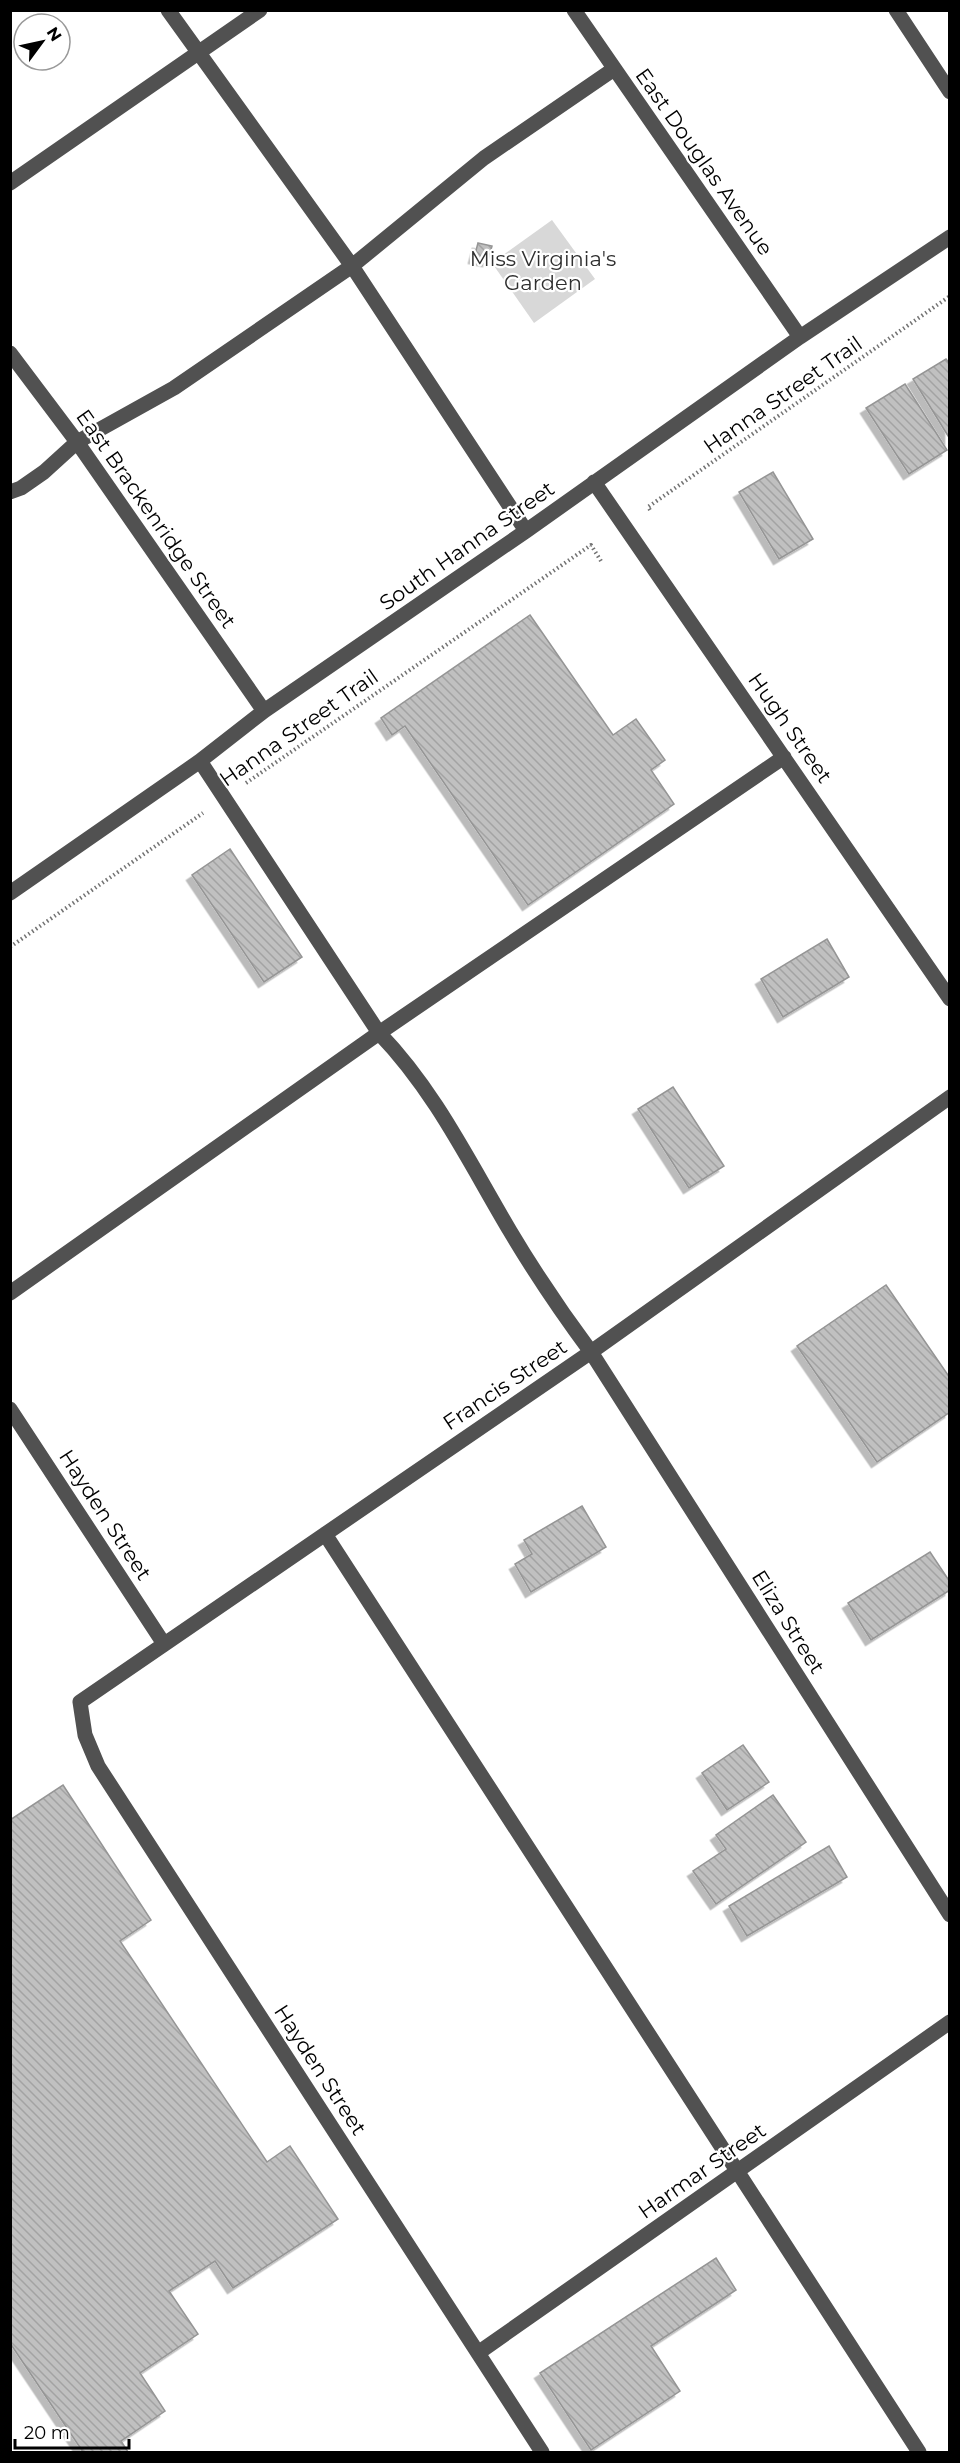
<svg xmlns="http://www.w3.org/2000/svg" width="960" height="2463" viewBox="0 0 960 2463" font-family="Montserrat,sans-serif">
  <defs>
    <pattern id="building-back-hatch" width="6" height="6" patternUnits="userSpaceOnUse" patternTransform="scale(1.5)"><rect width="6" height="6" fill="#c0c0c0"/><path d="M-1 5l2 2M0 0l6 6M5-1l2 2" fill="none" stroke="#a3a3a3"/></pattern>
    <filter id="shadow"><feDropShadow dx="-5.5" dy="5.5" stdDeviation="0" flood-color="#0004"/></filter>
  </defs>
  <rect width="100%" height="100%" fill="#fff"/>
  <path fill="#d8d8d8" d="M552,220L595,279L534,323L492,263Z"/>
  <path fill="url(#building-back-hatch)" stroke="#959595" stroke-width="1.5" filter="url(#shadow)" d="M478,243L492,246L488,261L474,258Z
    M946,359L950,364V439L913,379Z
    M905,384L947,450L909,474L866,408Z
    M773,472L813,539L779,559L739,492Z
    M530,615L613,735L636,719L665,760L651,770L674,804L528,905L405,726L392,735L381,718Z
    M230,849L302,957L264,982L192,875Z
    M827,939L849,977L783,1017L761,979Z
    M673,1087L724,1166L689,1188L638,1109Z
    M886,1285L950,1378V1412L877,1462L797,1346Z
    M582,1506L606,1547L531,1592L515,1564L532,1554L524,1540Z
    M930,1552L950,1582V1590L871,1640L848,1603Z
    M743,1745L769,1782L727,1810L702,1773Z
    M63,1785L151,1920L120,1941L267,2162L290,2146L338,2219L233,2288L215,2261L169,2291L198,2334L140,2373L165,2411L121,2441L128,2452H83L10,2343V1820Z
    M773,1795L806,1842L716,1904L693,1871L726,1849L716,1835Z
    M829,1846L847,1877L747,1936L729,1906Z
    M716,2258L736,2290L651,2346L680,2391L591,2450L540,2373Z"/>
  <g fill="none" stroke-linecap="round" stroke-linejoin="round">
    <path stroke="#737373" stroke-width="4" stroke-dasharray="1.5 3" stroke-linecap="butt" d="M650,510L648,507L950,296
      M246,783L591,545L601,561
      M10,947L203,813"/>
    <path stroke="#515151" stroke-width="15" d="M168,10L352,266L484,158L614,69
      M574,10L800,337
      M896,10L950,92
      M10,183L260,10
      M10,353L77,442L264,711
      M594,482L950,999
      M10,492L21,488L44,472L77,442L174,388L352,266L526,531
      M200,761L379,1033C435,1091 469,1162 510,1231C535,1273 562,1313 591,1352L950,1915
      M10,893L200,761L264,711L526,531L800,337L950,237
      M10,1293L379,1033L784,757
      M10,1409L164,1644
      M325,1534L919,2452
      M478,2353L950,2022
      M542,2452L98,1766L85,1735L80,1702L591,1352L950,1097"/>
  </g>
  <g text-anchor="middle" stroke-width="4.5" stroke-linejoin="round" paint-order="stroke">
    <g font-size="21" fill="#000" stroke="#fff">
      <text transform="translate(704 162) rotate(55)" y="7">East Douglas Avenue</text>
      <text transform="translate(783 395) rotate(-35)" y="7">Hanna Street Trail</text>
      <text transform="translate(156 519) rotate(55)" y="7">East Brackenridge Street</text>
      <text transform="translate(467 546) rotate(-35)" y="7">South Hanna Street</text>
      <text transform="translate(299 728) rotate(-35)" y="7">Hanna Street Trail</text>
      <text transform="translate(790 728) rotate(55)" y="7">Hugh Street</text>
      <text transform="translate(505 1385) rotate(-34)" y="7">Francis Street</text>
      <text transform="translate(105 1515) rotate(57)" y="7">Hayden Street</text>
      <text transform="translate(788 1622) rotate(58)" y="7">Eliza Street</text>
      <text transform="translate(320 2070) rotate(57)" y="7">Hayden Street</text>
      <text transform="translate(702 2171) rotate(-35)" y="7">Harmar Street</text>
    </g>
    <g font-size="21" fill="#2f2f2f" stroke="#fff">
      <text x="543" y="266">Miss Virginia's<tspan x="543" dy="24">Garden</tspan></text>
    </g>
  </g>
  <rect width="960" height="2463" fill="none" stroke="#000000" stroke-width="24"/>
  <g transform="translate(42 42) rotate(57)"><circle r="28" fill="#ffffff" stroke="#999999" stroke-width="1.5"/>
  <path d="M0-4.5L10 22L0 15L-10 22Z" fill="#000000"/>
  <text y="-9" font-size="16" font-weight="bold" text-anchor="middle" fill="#000000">N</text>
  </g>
  <path d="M15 2439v9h114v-9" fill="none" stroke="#000000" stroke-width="3"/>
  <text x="24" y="2439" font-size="18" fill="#000000" stroke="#ffffff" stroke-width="4.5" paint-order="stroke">20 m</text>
</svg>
